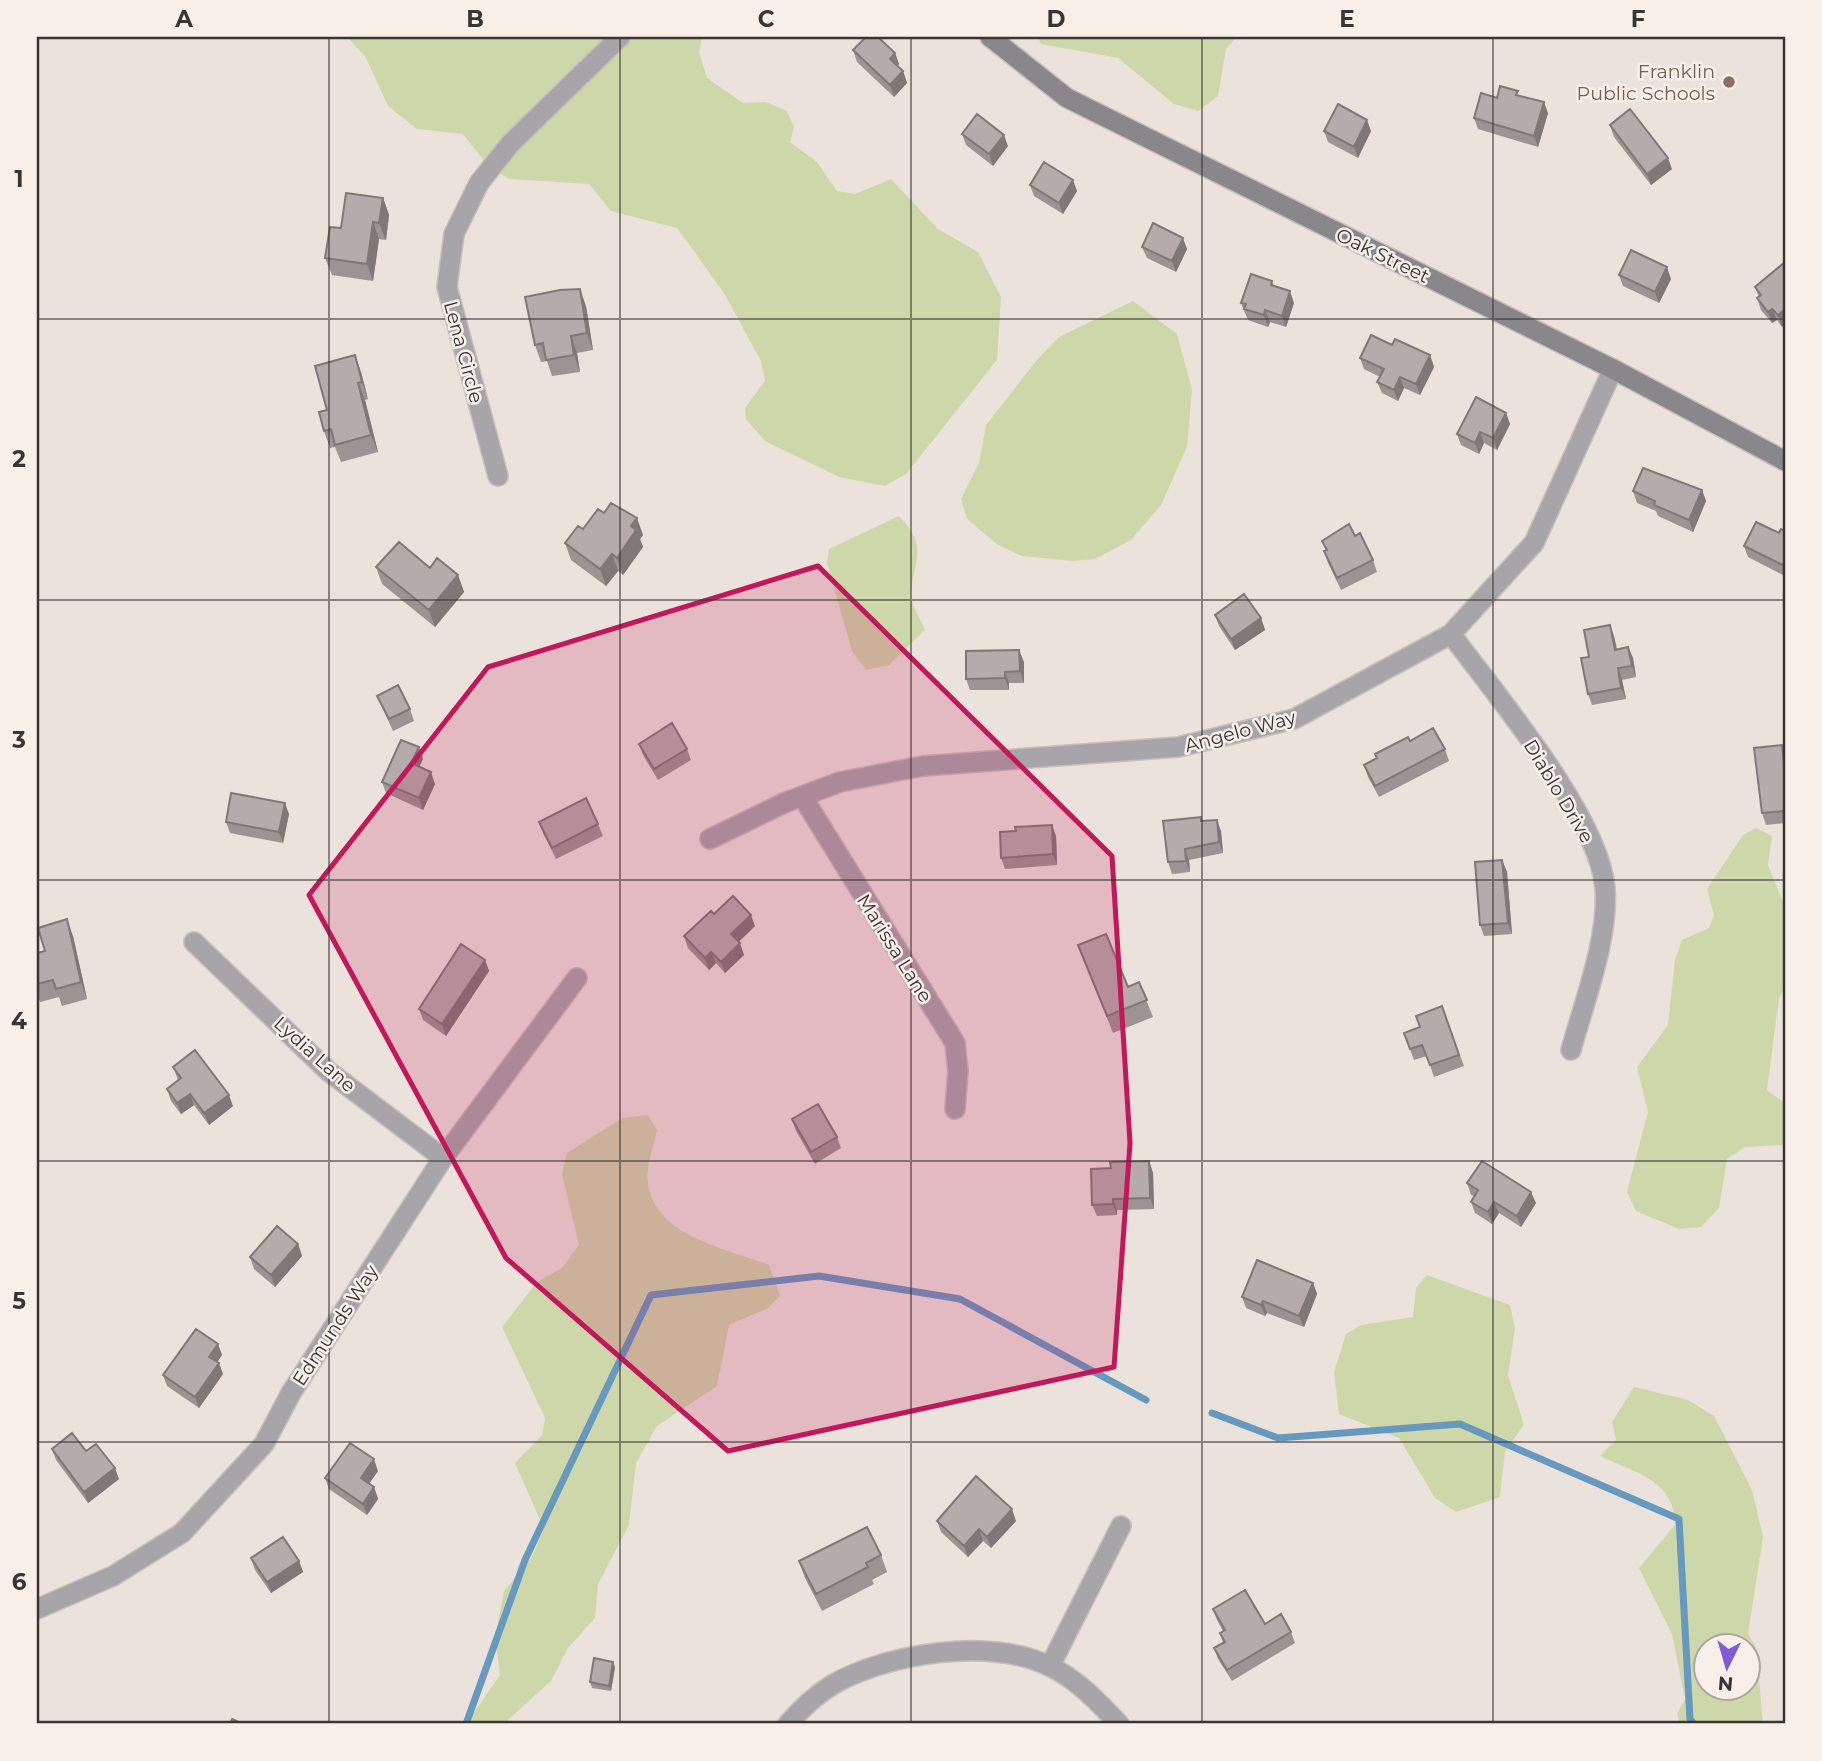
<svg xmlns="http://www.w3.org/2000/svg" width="1822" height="1761" viewBox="0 0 1822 1761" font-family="Montserrat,sans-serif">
  <rect width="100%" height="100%" fill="#ebe2dc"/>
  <path fill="#ced7a9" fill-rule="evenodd" d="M347,37H702L699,53L707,78L743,103L766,102L787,111L794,127L790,142L817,162L837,191L855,194L891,179L938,229L978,252L1001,297L997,360L906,474L885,486L839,477L765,441L746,419L745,408L765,381L761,361L724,293L677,228L611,211L589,184L509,179L489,167L463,134L417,129L388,106L365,56Z
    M1038,37H1236L1226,49L1218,96L1198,111L1174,104L1118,58L1041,44Z
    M1133,301L1177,334L1192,390L1187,447L1161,505L1131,540L1095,559L1072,561L1022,556L998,545L967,519L961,499L979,463L986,425L1037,360L1059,337Z
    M899,516C929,547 914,558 911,593C910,604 921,620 925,630L889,665L866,670L852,651L827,563L829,549Z
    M1756,828L1772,836L1768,865L1785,907V987L1779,998L1767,1090L1785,1103V1145L1745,1147L1727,1159L1719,1208L1701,1227L1679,1229L1636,1211L1627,1192L1648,1112L1637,1067L1668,1025L1675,960L1682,940L1709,928L1714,915L1707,889L1743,835Z
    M648,1115L657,1130C654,1145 645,1168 648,1184C656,1237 726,1248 769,1265L780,1296L768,1308L729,1325L717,1386L657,1426L636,1463L629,1525L598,1584L595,1618L568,1648L551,1681L508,1720V1724H466L500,1675L495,1638L504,1591L531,1559L544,1529L515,1463L542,1435L545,1418L502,1327L537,1282L562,1268L579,1245L562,1174L567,1153L622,1118Z
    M1427,1275L1510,1305L1515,1328L1508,1375L1524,1425L1505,1451L1500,1497L1456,1512L1435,1498L1399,1438L1339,1414L1334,1372L1346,1334L1361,1325L1413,1317L1416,1288Z
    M1634,1387L1688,1400L1714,1416L1752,1490L1763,1537L1748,1634L1756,1647L1763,1724H1680L1677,1714L1685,1699L1672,1634L1639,1568L1675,1525C1676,1481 1634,1472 1600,1456L1616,1440L1612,1422ZM1706,1646H1748V1688H1706Z"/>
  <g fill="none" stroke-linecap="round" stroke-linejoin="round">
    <path stroke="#6799be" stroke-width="7" d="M1212,1413L1278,1438L1460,1424L1679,1519L1690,1719L1694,1724
      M466,1724L525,1560L651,1295L819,1276L960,1299L1146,1400"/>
    <defs>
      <path id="minor" d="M498,476L447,287L454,234L479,183L511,143L620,37
        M1451,634C1495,694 1599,816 1605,888C1609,938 1584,1002 1571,1050
        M802,796L955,1043L958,1071L955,1109
        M710,839L784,803L840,782L923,766L1178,747L1294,719L1451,634L1534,543L1613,369
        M194,942L328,1071L443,1158
        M37,1609L113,1576L182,1533L264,1444L291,1393L443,1158L577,978
        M1050,1666L1121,1526
        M788,1724C801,1709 814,1696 832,1685C887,1653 991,1637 1049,1666C1077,1679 1098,1702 1119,1724"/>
      <path id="secondary" d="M990,37L1067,98L1613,369L1785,461"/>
    </defs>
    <use href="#minor" stroke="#c7bfba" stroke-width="22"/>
    <use href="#secondary" stroke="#c7bfba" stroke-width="22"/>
    <use href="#minor" stroke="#a7a5a9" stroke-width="19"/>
    <use href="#secondary" stroke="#89878c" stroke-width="19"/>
  </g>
  <path fill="#9c9392" d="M853,50L895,53L899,64L898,66L903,71L907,83L894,97L857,62Z
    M1519,96L1548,113L1538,147L1478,129L1474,118L1497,98Z
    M1610,125L1672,169L1651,185L1614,137Z
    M1324,131H1371L1358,158L1328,142Z
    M962,134L1008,146L993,166L966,145Z
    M1030,185L1077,191L1063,214L1034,196Z
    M383,198L389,215L386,240L379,239L373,281L332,275L325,258L341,228Z
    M1142,247L1187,249L1176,272L1147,258Z
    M1785,262L1782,327L1777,320L1772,323L1761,310L1757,298L1759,297L1755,287Z
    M1619,275L1671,279L1659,303L1623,286Z
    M1272,281L1274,286L1294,303L1286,327L1270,322L1268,327L1248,320L1241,303Z
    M586,306L593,350L577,353L580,372L552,376L547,361L541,362L535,345Z
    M1392,345L1430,355L1434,367L1420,395L1404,388L1398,401L1382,393L1377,382L1380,377L1364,369L1360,358Z
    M361,372L368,399L365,400L378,452L341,462L335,447L330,448L324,431L327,410Z
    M1506,413L1510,424L1497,450L1484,443L1479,454L1461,445L1457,434Z
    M1702,490L1706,501L1693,532L1658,516L1656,511L1637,503L1633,491Z
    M604,513L643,535L640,539L643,547L623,575L618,571L606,586L571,560L565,543Z
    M1785,531V576L1748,557L1744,546Z
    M1355,536L1373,560L1377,572L1341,590L1328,563L1324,551L1326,550L1322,541Z
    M376,567L430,568L458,575L464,592L435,627L382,584Z
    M1215,615L1261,618L1265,630L1235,650L1219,626Z
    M1614,636L1617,649L1628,647L1633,658L1636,677L1622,680L1626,699L1592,705L1588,694L1589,657Z
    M1024,662V683H1009V690H970L966,679Z
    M377,696L410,709L414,721L393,731Z
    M1410,741L1445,749L1449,761L1379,797L1368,777L1364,765L1377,759L1375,754Z
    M639,744L687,749L691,760L658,780L643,755Z
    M419,747L423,759L419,767L435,784L423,810L386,793L382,782Z
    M1785,753V823L1766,825L1762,813Z
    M289,814L283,843L230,833L226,822Z
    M1201,817L1202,821L1221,831L1223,853L1189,860L1190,872L1172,874L1168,862Z
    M539,822L598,824L603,836L556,859L543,833Z
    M1016,831L1056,836L1057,865L1005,869L1001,858Z
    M1502,860L1507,872L1512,934L1484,936L1480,925Z
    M714,914L755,926L739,942L744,955L725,973L716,963L709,970L688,948L684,936Z
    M73,936L87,999L62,1006L59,997L40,1002L37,994V953L45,951Z
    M1078,945L1128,987L1139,982L1153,1017L1113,1033Z
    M485,960L489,971L446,1036L423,1020L419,1009Z
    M1442,1006L1464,1066L1434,1077L1427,1056L1414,1060L1404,1033L1420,1027Z
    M173,1067L233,1106L209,1125L194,1105L181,1114L171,1101L167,1089L178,1080Z
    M792,1119L837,1137L841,1148L815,1164L796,1131Z
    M1149,1161L1153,1173L1154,1209L1117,1210V1215L1097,1216L1092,1205L1111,1168Z
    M1467,1183L1536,1203L1521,1227L1499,1213L1492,1224L1475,1213L1471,1202L1474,1196L1471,1195Z
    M298,1244L302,1256L275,1287L254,1269L250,1257Z
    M1313,1283L1317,1294L1304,1327L1267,1313L1265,1316L1246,1308L1242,1297Z
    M222,1355L217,1362L223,1374L199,1408L167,1386L163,1375Z
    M52,1449L86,1451L119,1479L88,1503L56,1460Z
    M378,1471L369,1484L374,1487L378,1499L367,1515L329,1489L325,1478Z
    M937,1521H1016L991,1548L983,1541L968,1557L941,1532Z
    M881,1555L887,1572L872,1580L874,1584L822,1611L805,1578L799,1561Z
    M251,1558L299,1561L303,1572L271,1593L255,1570Z
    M1213,1609L1291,1632L1295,1643L1232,1681L1218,1659L1214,1648L1223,1643L1220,1633L1223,1631L1217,1620Z
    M615,1667L611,1691L592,1688L590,1682Z"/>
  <path fill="#7f7877" d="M895,53L899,64L894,70L890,59Z
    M903,71L907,83L894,97L890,85Z
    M1544,102L1548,113L1538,147L1534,136Z
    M1367,120L1371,131L1358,158L1354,147Z
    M1004,135L1008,146L993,166L989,154Z
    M1668,158L1672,169L1651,185L1647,174Z
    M1073,180L1077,191L1063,214L1059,203Z
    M383,198L389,215L386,240L379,223Z
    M373,222L379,239L373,281L367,264Z
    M1183,238L1187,249L1176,272L1172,261Z
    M1667,267L1671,279L1659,303L1655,292Z
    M580,289L586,306L593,350L587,333Z
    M1290,291L1294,303L1286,327L1282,316Z
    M1772,309L1777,320L1772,323L1768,312Z
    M1785,309V324L1782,327L1778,315Z
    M1265,310L1270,322L1268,327L1264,315Z
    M571,336L577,353L580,372L574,355Z
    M355,355L361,372L368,399L362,382Z
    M1430,355L1434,367L1420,395L1416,384Z
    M1400,377L1404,388L1398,401L1394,390Z
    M358,383L365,400L378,452L371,435Z
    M1506,413L1510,424L1497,450L1493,438Z
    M1480,432L1484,443L1479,454L1475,443Z
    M1702,490L1706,501L1693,532L1689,520Z
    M637,518L643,535L640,539L643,547L623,575L617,558L631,526Z
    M612,554L618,571L606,586L600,569Z
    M458,575L464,592L435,627L429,610Z
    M1261,618L1265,630L1235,650L1231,639Z
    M1610,625L1614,636L1619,661L1615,650Z
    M1628,647L1633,658L1636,677L1632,666Z
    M1019,650L1024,662V683L1020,671Z
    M1618,668L1622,680L1626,699L1621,688Z
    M1005,672L1009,683V690L1005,678Z
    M1782,745L1785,753V772Z
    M419,747L423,759L415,775L411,763Z
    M431,772L435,784L423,810L419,798Z
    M285,803L289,814L283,843L279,832Z
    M1217,820L1221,831L1223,853L1219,842Z
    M1052,825L1056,836L1057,865L1053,854Z
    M1185,849L1189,860L1190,872L1186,861Z
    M1502,860L1507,872L1512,934L1508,923Z
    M751,915L755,926L735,945L731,934Z
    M67,919L73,936L87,999L81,982Z
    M740,943L744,955L725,973L721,962Z
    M711,952L716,963L709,970L705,958Z
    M485,960L489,971L446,1036L442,1024Z
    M190,1094L194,1105L181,1114L177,1103Z
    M229,1095L233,1106L209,1125L204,1113Z
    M1149,1161L1153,1173L1154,1209L1150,1198Z
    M1531,1192L1536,1203L1521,1227L1517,1216Z
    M1113,1199L1117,1210V1215L1113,1204Z
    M1494,1202L1499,1213L1492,1224L1488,1212Z
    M298,1244L302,1256L275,1287L271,1275Z
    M1313,1283L1317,1294L1304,1327L1299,1316Z
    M1263,1301L1267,1313L1265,1316L1261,1305Z
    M218,1344L222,1355L213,1368L209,1357Z
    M219,1363L223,1374L199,1408L195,1397Z
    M374,1459L378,1471L365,1489L361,1478Z
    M115,1468L119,1479L88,1503L84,1492Z
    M374,1487L378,1499L367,1515L363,1504Z
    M1012,1509L1016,1521L991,1548L987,1537Z
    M979,1529L983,1541L968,1557L964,1546Z
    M299,1561L303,1572L271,1593L267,1582Z
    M613,1662L615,1667L611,1691L609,1686Z"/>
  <path fill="#b5abaa" stroke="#7f7877" stroke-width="2" d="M866,37H878L895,53L890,59L903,71L890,85L853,50Z
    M1500,86L1518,91L1516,95L1544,102L1534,136L1474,118L1481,93L1497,98Z
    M1338,104L1367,120L1354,147L1324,131Z
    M1630,109L1668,158L1647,174L1610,125Z
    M977,114L1004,135L989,154L962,134Z
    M1044,162L1073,180L1059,203L1030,185Z
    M346,193L383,198L379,223L373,222L367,264L325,258L330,227L341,228Z
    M1153,223L1183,238L1172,261L1142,247Z
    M1631,250L1667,267L1655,292L1619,275Z
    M1785,262V309L1778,315L1772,309L1768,312L1757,298L1761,295L1755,287Z
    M1251,274L1272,281L1271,285L1290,291L1282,316L1265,310L1264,315L1244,309L1246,304L1241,303Z
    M580,289L587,333L571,336L574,355L546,360L543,343L535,345L525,297L560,290Z
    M1371,335L1392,345L1395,339L1430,355L1416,384L1400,377L1394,390L1377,382L1384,369L1360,358Z
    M355,355L362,382L358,383L371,435L335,445L331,429L324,431L319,412L327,410L315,366Z
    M1476,397L1506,413L1493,438L1480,432L1475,443L1457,434Z
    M1643,468L1702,490L1689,520L1654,505L1655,501L1633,491Z
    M611,503L637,518L631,526L636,530L617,558L612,554L600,569L565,543L578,526L583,529L598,509L604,513Z
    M1756,522L1779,533L1781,529L1785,531V566L1744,546Z
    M1349,524L1355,536L1360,533L1373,560L1337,578L1324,551L1327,550L1322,541Z
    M399,542L430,568L437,558L458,575L429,610L376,567Z
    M1244,594L1261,618L1231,639L1215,615Z
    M1610,625L1615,650L1628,647L1632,666L1618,668L1621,688L1588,694L1581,658L1589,657L1584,630Z
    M1019,650L1020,671L1005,672V678L966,679V651Z
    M398,685L410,709L389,719L377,696Z
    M672,723L687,749L654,769L639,744Z
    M1433,728L1445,749L1375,786L1364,765L1377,758L1375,754L1408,737L1410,741Z
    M401,740L419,747L411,763L431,772L419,798L382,782Z
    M1782,745L1785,772V811L1762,813L1754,748Z
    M231,793L285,803L279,832L226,822Z
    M586,798L598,824L552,848L539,822Z
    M1201,817V821L1217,820L1219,842L1185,849L1186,861L1168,862L1163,821Z
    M1052,825L1053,854L1001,858L1000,832L1016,831L1015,827Z
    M1502,860L1508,923L1480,925L1475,862Z
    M733,896L751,915L731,934L740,943L721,962L711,952L705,958L684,936L711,911L714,914Z
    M67,919L81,982L56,989L53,980L37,984V953L45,951L38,928Z
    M1106,934L1128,987L1139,982L1147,1000L1107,1016L1078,945Z
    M461,944L485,960L442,1024L419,1009Z
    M1442,1006L1459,1055L1430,1065L1422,1045L1410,1049L1404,1033L1420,1027L1416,1016Z
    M195,1050L229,1095L204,1113L190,1094L177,1103L167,1089L181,1078L173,1067Z
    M818,1104L837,1137L811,1152L792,1119Z
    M1149,1161L1150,1198L1113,1199V1204L1092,1205L1091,1169L1111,1168L1110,1162Z
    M1482,1161L1531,1192L1517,1216L1494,1202L1488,1212L1471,1202L1478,1190L1467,1183Z
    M277,1226L298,1244L271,1275L250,1257Z
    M1257,1260L1313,1283L1299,1316L1263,1301L1261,1305L1242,1297Z
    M196,1329L218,1344L209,1357L219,1363L195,1397L163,1375Z
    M72,1433L86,1451L96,1444L115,1468L84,1492L52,1449Z
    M350,1443L374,1459L361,1478L374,1487L363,1504L325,1478Z
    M976,1476L1012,1509L987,1537L979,1529L964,1546L937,1521Z
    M867,1527L881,1555L866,1563L868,1567L816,1594L799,1561Z
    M283,1537L299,1561L267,1582L251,1558Z
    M1245,1590L1265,1624L1281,1614L1291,1632L1227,1670L1214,1648L1225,1642L1220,1633L1225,1630L1213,1609Z
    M594,1658L613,1662L609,1686L590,1682Z
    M232,1719L243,1724H230Z"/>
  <path fill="#c2185b" fill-opacity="0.2" stroke="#c2185b" stroke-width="5" stroke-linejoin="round" d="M818,566L1112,856L1130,1143L1114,1367L728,1451L506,1258L309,895L488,667Z"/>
  <path fill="none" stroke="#393533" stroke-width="2" stroke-opacity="0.55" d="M329,37V1724M620,37V1724M911,37V1724M1202,37V1724M1493,37V1724M37,319H1785M37,600H1785M37,880H1785M37,1161H1785M37,1442H1785"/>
  <circle fill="#8d6e63" stroke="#f8efe9" stroke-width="2.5" cx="1729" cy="82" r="7"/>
  <g text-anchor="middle" stroke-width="5" stroke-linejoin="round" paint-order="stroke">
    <g font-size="19" fill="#785e54" stroke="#f8efe9" text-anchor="end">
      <text x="1715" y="78">Franklin<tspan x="1715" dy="22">Public Schools</tspan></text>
    </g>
    <g font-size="19" fill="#393533" stroke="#f8efe9">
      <text transform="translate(1383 255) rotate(26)" y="7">Oak Street</text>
      <text transform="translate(464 352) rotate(75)" y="7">Lena Circle</text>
      <text transform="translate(1240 731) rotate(-15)" y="7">Angelo Way</text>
      <text transform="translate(1559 791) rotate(59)" y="7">Diablo Drive</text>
      <text transform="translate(895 948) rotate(58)" y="7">Marissa Lane</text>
      <text transform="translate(315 1054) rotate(42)" y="7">Lydia Lane</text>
      <text transform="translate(335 1325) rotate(-57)" y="7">Edmunds Way</text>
    </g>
  </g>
  <rect width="1822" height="1761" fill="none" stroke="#f8efe9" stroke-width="77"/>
  <g transform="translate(1727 1667) rotate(185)"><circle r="33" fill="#f8efe9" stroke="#aca5a0" stroke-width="2"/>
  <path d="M0-5L12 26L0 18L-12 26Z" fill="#7e5cd7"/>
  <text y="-10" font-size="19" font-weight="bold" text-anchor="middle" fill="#393533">N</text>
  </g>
  <rect x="38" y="38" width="1746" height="1684" fill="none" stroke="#393533" stroke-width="2.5"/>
  <g font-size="23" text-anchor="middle" font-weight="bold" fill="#393533">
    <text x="184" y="27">A</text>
    <text x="475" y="27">B</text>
    <text x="766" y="27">C</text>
    <text x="1056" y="27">D</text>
    <text x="1347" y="27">E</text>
    <text x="1638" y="27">F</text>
    <text x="19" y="187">1</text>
    <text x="19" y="467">2</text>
    <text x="19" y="748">3</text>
    <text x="19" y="1029">4</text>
    <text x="19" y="1309">5</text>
    <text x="19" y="1590">6</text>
  </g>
</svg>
